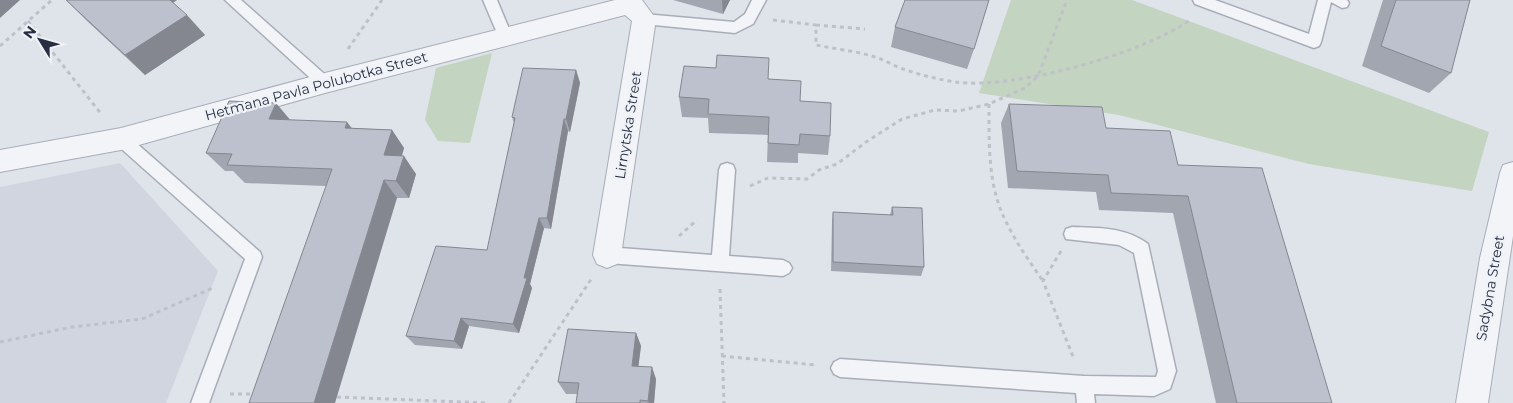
<svg xmlns="http://www.w3.org/2000/svg" width="1513" height="403" viewBox="0 0 1513 403" font-family="Montserrat,sans-serif">
  <rect width="100%" height="100%" fill="#dfe3ea"/>
  <path fill="#d1d5df" d="M120,163L218,271L166,403H0V187Z"/>
  <path fill="#c3d4c0" d="M1011,0H1132L1489,132L1472,191L1309,164L1119,115L979,93Z
    M492,53L470,143L438,141L425,120L436,68Z"/>
  <g fill="none" stroke-linecap="round" stroke-linejoin="round">
    <defs>
      <path id="service" d="M225,0H241L330,79L332,83L330,87L325,89L320,87Z
        M483,0H497L512,36L510,40L505,42L500,40Z
        M752,0H766L753,24L735,33L644,24L639,23L637,19L639,15L644,14L734,22L745,14Z
        M1193,0H1215L1309,34L1318,0H1347L1349,3L1347,7L1342,8L1331,2L1321,42L1319,46L1314,48L1195,4Z
        M121,133L126,134L260,252L262,257L209,403H191L245,259L116,144L113,139L116,134Z
        M727,163L733,165L735,170L729,256L783,260L789,263L792,268L789,273L783,276L607,263L601,260L599,255L601,250L607,247L712,255L719,170L721,165Z
        M1072,227C1098,228 1126,227 1148,244L1176,371L1170,389L1154,396L1094,394L1095,403H1077L1076,393L840,377L834,374L831,368L834,362L840,359L1084,376L1156,377L1158,371L1134,253L1119,245L1066,239L1064,234L1066,229Z"/>
      <path id="minor" d="M615,0H642L656,19L621,255L617,264L607,268L597,264L593,255L632,21L625,15L325,93L121,150L0,172V150L121,128L325,73Z
        M1513,162V236L1488,403H1456L1480,258L1500,173L1503,165Z"/>
    </defs>
    <use href="#service" stroke="#a8adb8" stroke-width="3"/>
    <use href="#minor" stroke="#a8adb8" stroke-width="2"/>
    <path stroke="#bec1c9" stroke-width="3" stroke-dasharray="4 4" stroke-linecap="butt" d="M773,20L816,25V45C835,49 857,51 875,57C885,60 894,66 903,69C920,75 937,79 955,82C1013,90 1142,54 1190,20
      M28,21L102,115
      M816,25L865,29
      M0,46L52,0
      M348,49L382,0
      M989,104C989,138 988,176 1000,208C1010,234 1027,258 1043,281
      M750,186L768,178L807,179L819,170L837,164L866,142L902,119L935,110L959,111L989,104L1025,88L1038,76L1067,0
      M679,236L697,220
      M1061,251L1043,281L1074,359
      M720,289L724,403
      M0,342L72,327L142,319L215,287
      M722,356L816,365
      M230,394H256
      M337,397L488,403
      M509,403L592,278"/>
    <use href="#service" fill="#f3f4f8" fill-rule="evenodd"/>
    <use href="#minor" fill="#f3f4f8" fill-rule="evenodd"/>
  </g>
  <path fill="#a2a6b0" d="M66,0H177L173,3L205,35L145,75L87,21Z
    M673,0H730L723,14Z
    M1383,0H1470L1451,73L1429,93L1362,66Z
    M895,27L974,49L967,69L891,47Z
    M576,70L580,83L570,132L568,131L551,229L544,228L530,284L532,288L519,333L469,326L462,349L415,345L406,336L487,250L514,123L512,117Z
    M769,79L800,101L830,136L828,155L798,153V163L767,162L768,135L709,133L708,118L682,117L679,97Z
    M1009,104L1106,128L1178,165L1332,403H1216L1173,213L1099,210L1096,192L1008,188L1001,123Z
    M290,120L352,128L392,130L404,148L402,156L416,174L409,198H397L326,186L245,183L233,171H225L206,153Z
    M892,207L924,267L921,276L831,271L832,221L833,212L890,215Z
    M636,333L641,346L638,366L656,379L654,403H576L577,394H566L558,382Z"/>
  <path fill="#848790" d="M0,0H20L0,18Z
    M165,0H177L169,5Z
    M722,0H730L723,14Z
    M187,15L205,35L145,75L125,55Z
    M576,70L580,83L570,132L566,119Z
    M276,103L292,122L269,119Z
    M564,119L568,131L551,229L547,218Z
    M347,122L361,140L345,128Z
    M392,130L404,148L396,173L384,155Z
    M404,156L416,174L409,198L396,181Z
    M384,180L397,198L335,403H314Z
    M539,218L544,228L530,284L532,288L519,333L513,324L524,278Z
    M461,318L469,326L462,349L454,341Z
    M636,333L641,346L637,378L632,366Z
    M652,367L656,379L654,403H649L648,401Z"/>
  <path fill="#bcc1cd" stroke="#848790" d="M66,0H170L187,15L125,55Z
    M905,0H989L974,49L895,27Z
    M1396,0H1470L1451,73L1381,46Z
    M717,55L769,58L768,79L801,81L800,101L831,103L830,136L800,134L799,145L768,143L769,117L708,114L709,99L679,97L684,66L716,68Z
    M523,68L576,70L566,119H564L547,218H539L524,278H527L513,324L461,318L454,341L406,336L436,246L487,250L515,118L512,117Z
    M229,101L276,103L269,119L347,122L345,128L392,130L384,155L404,156L396,181L384,180L314,403H249L332,169L227,165L232,154L206,153Z
    M1009,104L1102,107L1106,128L1170,131L1178,165L1262,168L1332,403H1237L1188,196L1111,193L1108,175L1017,171Z
    M892,207L922,208L924,267L833,262V212L893,215Z
    M568,329L636,333L632,366L652,367L648,401L640,400V403H576L579,383L558,382Z"/>
  <g text-anchor="middle" stroke-width="4.5" stroke-linejoin="round" paint-order="stroke">
    <g font-size="14" fill="#272e42" stroke="#eff2f7">
      <text transform="translate(316 86) rotate(-15)" y="5">Hetmana Pavla Polubotka Street</text>
      <text transform="translate(628 125) rotate(-81)" y="5">Lirnytska Street</text>
      <text transform="translate(1490 288) rotate(-80)" y="5">Sadybna Street</text>
    </g>
  </g>
  <g transform="translate(40 40) rotate(307)" stroke="#eff2f7" stroke-width="4" paint-order="stroke">
  <path d="M0-4L9 19L0 12L-9 19Z" fill="#272e42"/>
  <text y="-8" font-size="14" font-weight="bold" text-anchor="middle" fill="#272e42">N</text>
  </g>
</svg>
